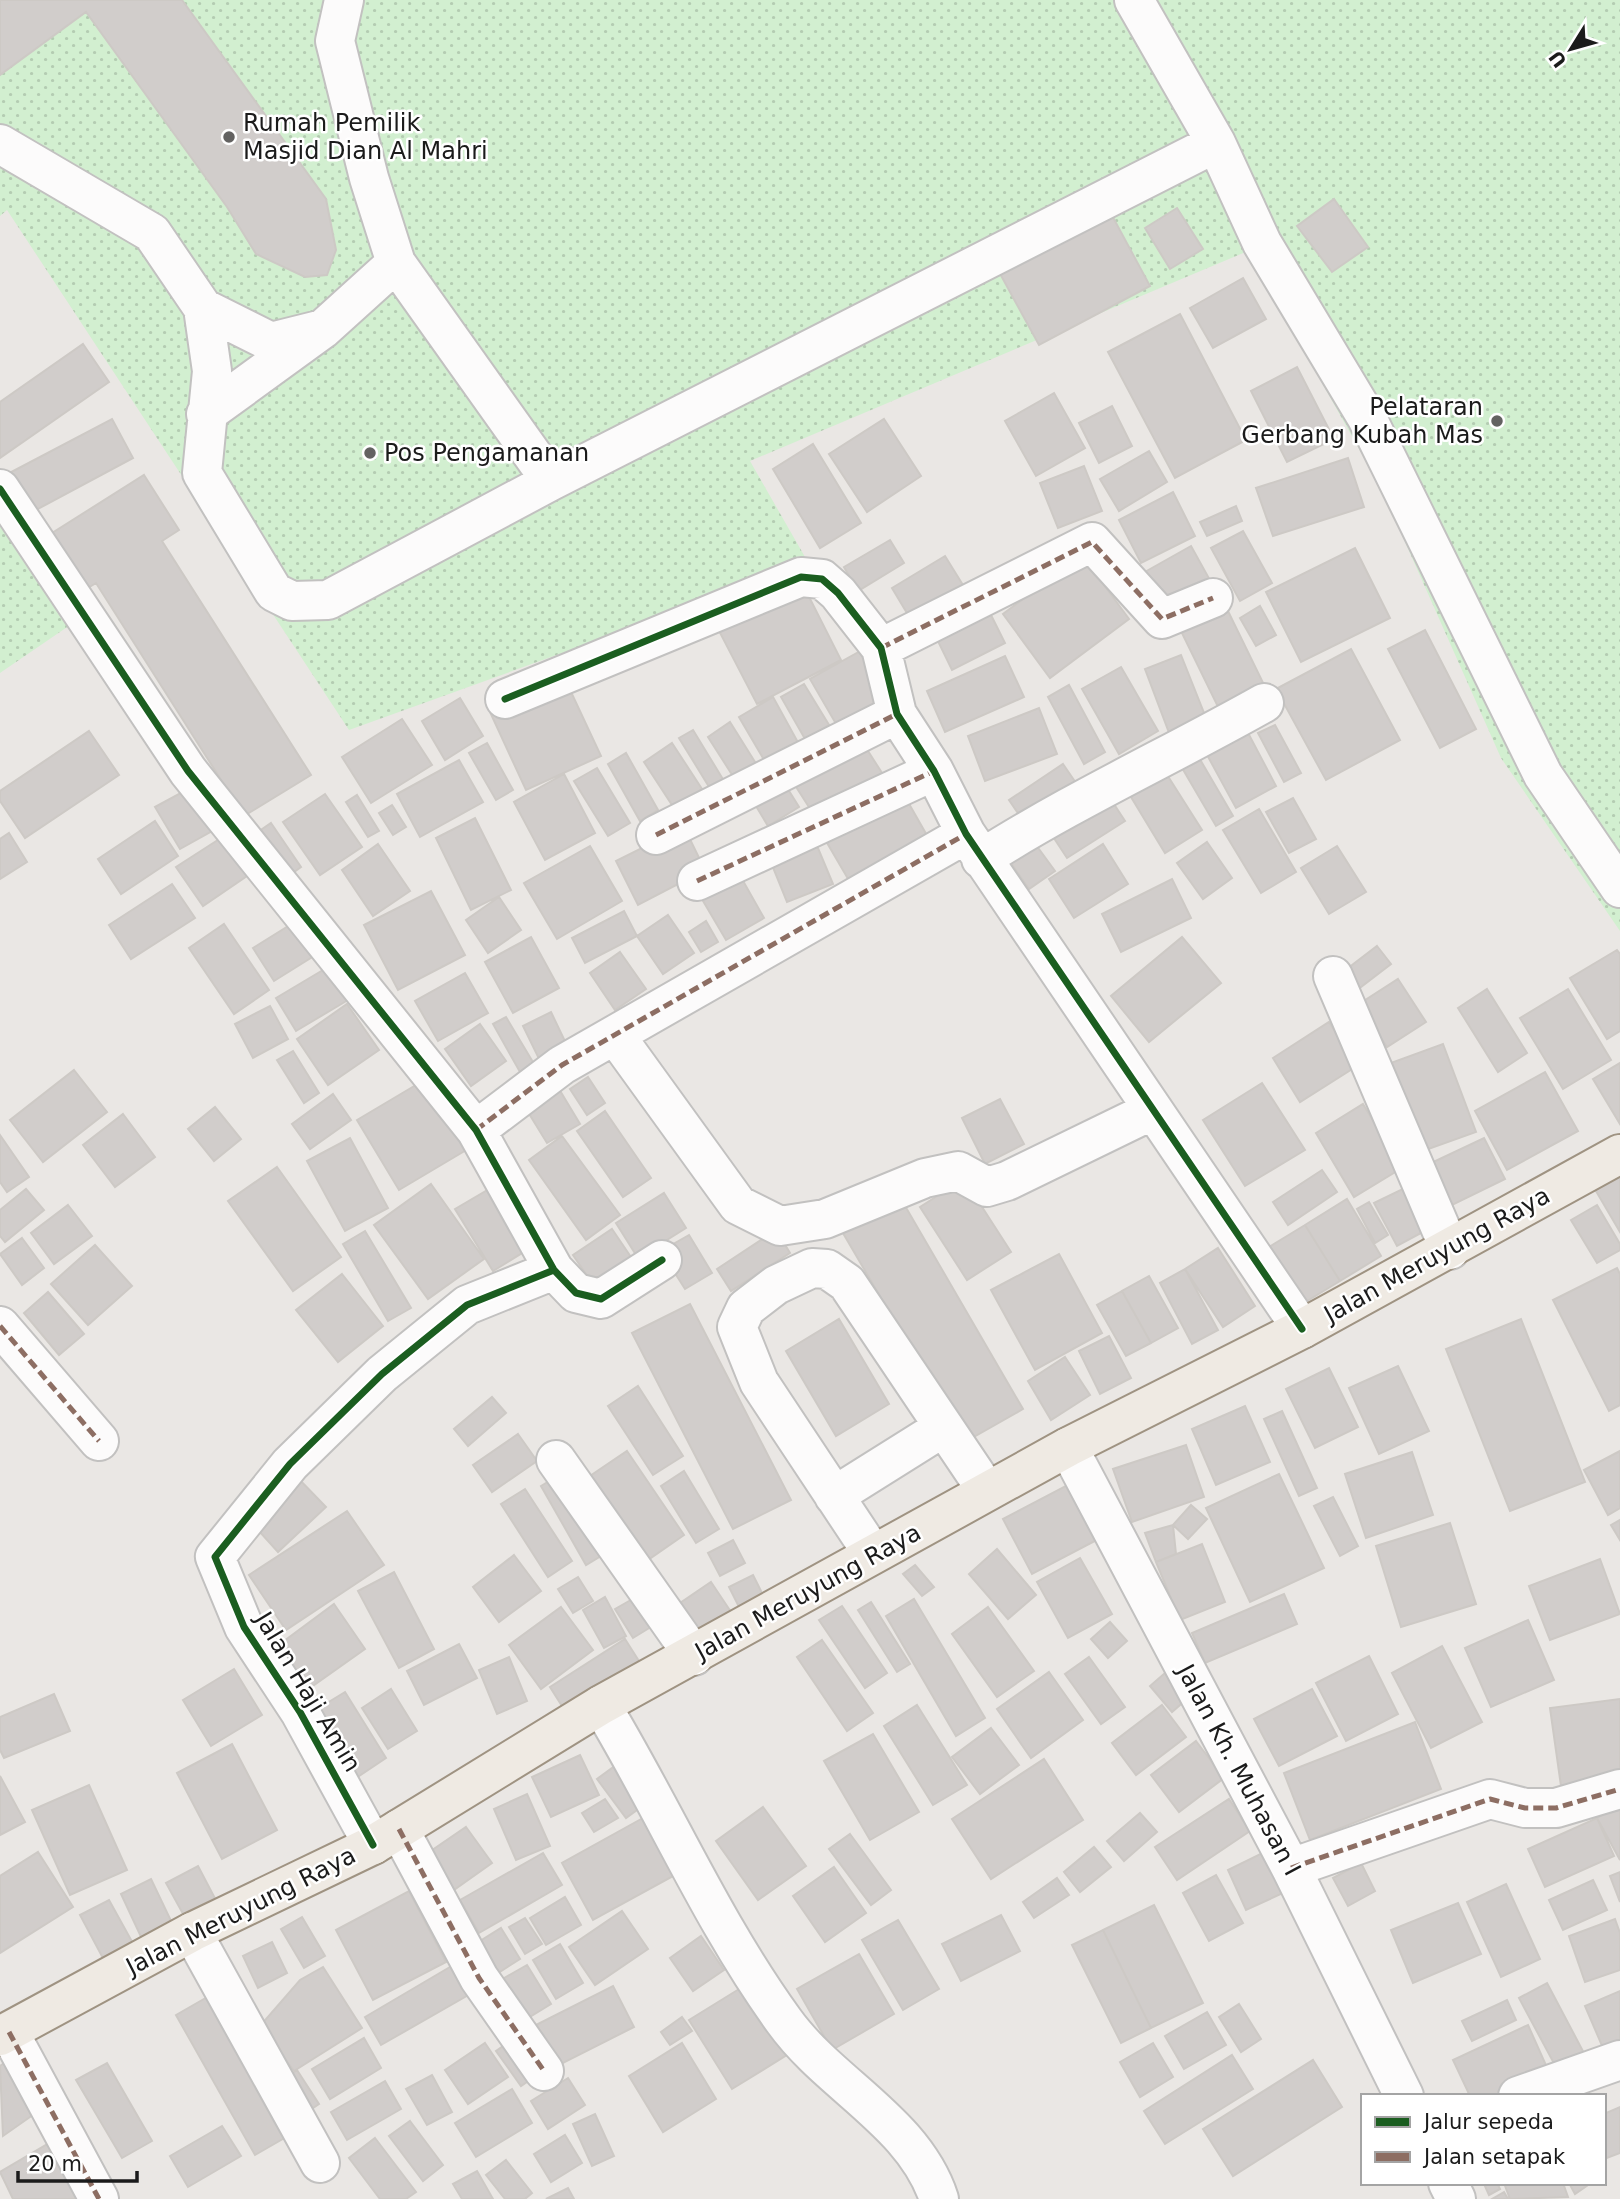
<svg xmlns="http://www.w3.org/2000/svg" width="1620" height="2199" viewBox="0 0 1620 2199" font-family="'DejaVu Sans',sans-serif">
  <defs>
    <pattern id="park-dots" width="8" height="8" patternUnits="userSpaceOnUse" patternTransform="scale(1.75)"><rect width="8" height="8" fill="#d2efd0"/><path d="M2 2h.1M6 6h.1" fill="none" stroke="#b4ccb2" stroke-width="1.8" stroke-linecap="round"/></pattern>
  </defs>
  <rect width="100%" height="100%" fill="#eae7e4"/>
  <path fill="url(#park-dots)" d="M0,0H1620V931L1501,758L1381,488L1248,251L750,461L809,564L349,730L7,210L0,216Z
    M0,501L76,621L0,673Z"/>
  <path fill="#d1cdcb" stroke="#cdc9c5" stroke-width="2" d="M0,0H182L326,199L336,250L327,275L305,277L256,254L227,207L86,12L0,75Z
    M1334,199L1368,247L1332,272L1297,226Z
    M1177,208L1203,249L1170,269L1145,228Z
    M1109,210L1150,286L1039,345L998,270Z
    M1243,278L1266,319L1213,348L1190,308Z
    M1180,314L1246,440L1175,478L1108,352Z
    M83,344L109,382L0,458V402Z
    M1297,367L1334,439L1287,462L1251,391Z
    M1054,393L1085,448L1036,476L1005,421Z
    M1112,406L1132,446L1099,463L1079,423Z
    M112,419L133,458L21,518L0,478Z
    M884,419L921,476L867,512L829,454Z
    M813,444L861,523L820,548L773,469Z
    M1149,451L1167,482L1119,511L1100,479Z
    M1348,458L1364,507L1273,536L1256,488Z
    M1084,466L1102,511L1058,528L1040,483Z
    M144,475L179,530L162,541L311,775L244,816L96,583L88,588L52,533Z
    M1173,492L1195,536L1141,563L1119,520Z
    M1236,506L1242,521L1207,536L1200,522Z
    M1243,531L1272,583L1240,601L1211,548Z
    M890,540L904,563L858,591L844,567Z
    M1191,546L1211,582L1164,609L1143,573Z
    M1355,548L1390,618L1301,662L1266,592Z
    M1082,555L1129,619L1050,678L1003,614Z
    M945,556L966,590L913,623L892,588Z
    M801,581L841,660L757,704L716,625Z
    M1260,606L1276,635L1256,646L1240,618Z
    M987,607L1005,643L952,670L934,633Z
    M1226,607L1268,693L1222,715L1180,629Z
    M1425,630L1476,729L1440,748L1388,649Z
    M864,649L893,699L839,729L810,679Z
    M1351,649L1400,740L1326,780L1276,689Z
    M1181,655L1208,723L1171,738L1145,669Z
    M1005,656L1024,697L945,732L927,691Z
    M1121,667L1158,731L1119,754L1082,689Z
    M564,677L601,756L526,790L490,712Z
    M804,684L829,725L805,739L781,697Z
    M1069,685L1105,752L1084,764L1048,697Z
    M773,697L800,746L767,765L739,717Z
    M460,698L483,736L445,760L422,721Z
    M1039,708L1057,754L985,781L968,736Z
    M402,719L432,765L371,803L342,757Z
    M730,722L760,770L738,784L708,737Z
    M1275,725L1301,773L1284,782L1258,733Z
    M693,730L724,781L711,790L679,738Z
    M89,731L119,775L25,838L0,801V791Z
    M1247,731L1276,786L1236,808L1206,753Z
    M861,740L882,773L814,815L793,782Z
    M487,743L513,790L496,800L469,753Z
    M672,743L702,789L674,808L644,762Z
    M626,753L658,810L640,821L608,764Z
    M1198,756L1233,816L1216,826L1181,766Z
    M459,760L483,802L420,837L397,794Z
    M1063,764L1076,783L1026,825L1009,800Z
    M597,768L630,823L608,836L574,781Z
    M1164,770L1202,830L1165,853L1128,792Z
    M564,774L595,833L545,860L514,802Z
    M781,778L799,807L768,826L750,796Z
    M188,789L212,831L180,849L155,807Z
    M1106,792L1125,821L1067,858L1048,829Z
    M325,794L362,847L320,875L283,822Z
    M357,795L379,831L368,837L346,802Z
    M904,795L929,839L851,884L826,841Z
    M1293,798L1316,839L1289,853L1266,812Z
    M392,805L406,827L393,835L379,813Z
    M1259,809L1296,872L1261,893L1223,830Z
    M475,818L511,890L471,910L436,838Z
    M155,821L178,856L121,894L98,859Z
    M271,823L301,867L283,880L252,836Z
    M684,827L705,870L638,905L616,861Z
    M9,833L27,862L0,879V839Z
    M1028,834L1055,871L1029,889L1003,852Z
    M224,836L250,874L203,906L176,867Z
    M815,841L833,884L787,902L770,860Z
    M1207,842L1232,878L1203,899L1177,863Z
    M378,844L410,891L373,916L342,870Z
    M1103,844L1128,884L1074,918L1049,879Z
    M590,846L622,901L557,939L524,883Z
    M1337,846L1366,892L1329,914L1301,868Z
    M738,872L764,918L726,940L699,894Z
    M1172,879L1191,918L1121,952L1102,914Z
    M172,884L195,918L131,959L109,925Z
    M431,891L465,955L398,990L364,925Z
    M499,897L521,930L488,953L466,920Z
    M624,911L637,936L585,963L572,938Z
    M668,915L694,953L663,974L637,936Z
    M706,921L718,942L701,952L689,932Z
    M293,923L314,956L274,981L253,948Z
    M224,924L269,990L234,1014L189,948Z
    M531,937L559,988L513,1013L485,962Z
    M1182,937L1221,983L1149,1042L1111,996Z
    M1377,946L1391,964L1357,990L1343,972Z
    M1617,950L1620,954V1031L1607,1039L1570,978Z
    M620,952L646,989L615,1010L590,973Z
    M328,967L348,1000L296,1031L276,998Z
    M465,973L488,1013L438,1041L415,1001Z
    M1398,979L1426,1022L1387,1047L1359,1004Z
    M1487,989L1527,1053L1498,1072L1458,1008Z
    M1568,989L1611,1060L1563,1089L1520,1018Z
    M347,1004L379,1050L328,1085L297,1039Z
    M270,1006L288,1039L253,1058L235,1024Z
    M551,1012L572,1056L544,1069L523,1026Z
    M506,1017L534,1064L520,1072L493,1024Z
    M1329,1022L1357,1066L1300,1102L1273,1058Z
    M480,1024L506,1061L471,1086L445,1049Z
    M1443,1044L1476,1132L1420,1152L1388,1064Z
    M293,1051L319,1093L304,1103L277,1060Z
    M1620,1063V1124L1593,1079Z
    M74,1070L107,1112L43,1162L10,1120Z
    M1545,1072L1578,1131L1507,1170L1475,1111Z
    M588,1077L605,1103L587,1115L570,1089Z
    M426,1079L468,1149L399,1190L357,1120Z
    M553,1079L580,1124L547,1143L520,1099Z
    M1262,1083L1305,1150L1245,1186L1203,1120Z
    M333,1094L351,1120L310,1149L292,1124Z
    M1000,1099L1024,1144L985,1164L962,1118Z
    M1363,1104L1402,1168L1354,1197L1316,1133Z
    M215,1107L241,1139L214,1161L188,1129Z
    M605,1111L651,1178L623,1197L577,1131Z
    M123,1114L155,1157L115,1187L83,1145Z
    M0,1135L29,1177L7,1192L0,1182Z
    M562,1136L620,1215L586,1240L529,1160Z
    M350,1138L388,1208L345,1231L307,1161Z
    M1484,1138L1505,1179L1450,1206L1429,1164Z
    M277,1167L341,1257L293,1291L228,1201Z
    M1322,1170L1337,1192L1288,1225L1273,1202Z
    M1620,1171V1232L1593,1186Z
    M964,1179L1011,1252L967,1280L920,1207Z
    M503,1181L537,1244L493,1271L455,1209Z
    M431,1184L484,1259L428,1299L374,1225Z
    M1413,1184L1434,1226L1397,1246L1374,1203Z
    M26,1189L44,1210L5,1242L0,1236V1210Z
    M664,1193L686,1228L638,1258L616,1223Z
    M901,1199L1023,1409L965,1442L843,1233Z
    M1347,1199L1381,1256L1340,1281L1305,1225Z
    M1369,1202L1388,1235L1375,1243L1357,1209Z
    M68,1205L92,1236L54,1264L31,1233Z
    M1597,1205L1620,1244V1250L1597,1263L1571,1220Z
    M1305,1225L1340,1281L1294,1309L1259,1253Z
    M612,1229L637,1266L598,1292L573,1255Z
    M776,1230L790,1253L731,1291L717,1269Z
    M365,1231L411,1308L388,1321L343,1244Z
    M689,1235L712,1273L685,1289L661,1251Z
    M22,1238L44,1268L22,1285L0,1254Z
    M95,1245L132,1286L88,1325L51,1284Z
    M1218,1248L1255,1306L1223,1327L1185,1269Z
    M1059,1254L1102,1333L1035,1370L991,1290Z
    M1617,1268L1620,1274V1405L1609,1411L1553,1300Z
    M1185,1269L1218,1330L1192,1344L1160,1283Z
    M342,1274L383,1326L338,1362L296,1310Z
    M1149,1276L1178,1328L1151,1343L1122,1291Z
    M1122,1291L1151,1343L1126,1356L1097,1305Z
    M48,1292L84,1334L59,1355L24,1313Z
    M690,1304L791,1500L733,1529L632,1333Z
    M839,1319L889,1404L836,1436L786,1351Z
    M1521,1319L1585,1482L1510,1511L1446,1349Z
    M1109,1336L1131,1378L1100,1394L1079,1351Z
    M1065,1357L1090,1395L1051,1420L1028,1381Z
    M1398,1366L1429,1431L1379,1454L1349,1388Z
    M1329,1368L1358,1427L1315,1448L1286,1389Z
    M638,1386L683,1456L653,1475L608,1406Z
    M492,1397L506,1413L468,1446L454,1429Z
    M1245,1406L1270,1462L1216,1485L1192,1429Z
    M1282,1411L1317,1488L1299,1496L1264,1419Z
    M518,1434L537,1461L492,1492L473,1465Z
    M1186,1445L1204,1497L1132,1522L1113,1469Z
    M627,1451L684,1535L645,1562L587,1478Z
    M1620,1451V1508L1608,1515L1584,1470Z
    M1412,1452L1433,1515L1366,1538L1345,1474Z
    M684,1471L719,1529L696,1543L661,1486Z
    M561,1474L606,1553L586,1565L541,1486Z
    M1279,1474L1324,1568L1250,1602L1206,1508Z
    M295,1475L326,1507L278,1552L248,1519Z
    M1081,1478L1110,1533L1032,1574L1003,1519Z
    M525,1489L572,1561L548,1577L501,1504Z
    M1333,1497L1358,1546L1340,1556L1314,1506Z
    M1191,1505L1207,1519L1188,1539L1173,1525Z
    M347,1511L384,1565L286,1630L249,1575Z
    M1620,1520V1540L1611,1525Z
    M1450,1523L1476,1604L1401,1627L1376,1546Z
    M1173,1525L1176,1554L1156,1562L1145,1533Z
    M733,1540L745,1563L720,1576L708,1553Z
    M1202,1544L1225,1602L1180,1620L1156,1562Z
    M997,1549L1036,1595L1008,1619L969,1574Z
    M514,1555L541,1591L499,1622L473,1587Z
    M1080,1558L1112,1614L1068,1638L1037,1582Z
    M1600,1559L1620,1614L1550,1640L1529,1586Z
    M915,1565L934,1587L922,1596L903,1574Z
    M394,1572L434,1649L399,1668L358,1591Z
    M753,1575L764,1597L740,1609L729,1587Z
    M578,1577L593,1601L573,1613L558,1589Z
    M711,1582L735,1618L703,1638L680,1603Z
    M643,1593L659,1622L633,1638L615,1609Z
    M1284,1594L1297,1624L1205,1663L1192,1633Z
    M605,1597L626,1636L604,1648L583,1610Z
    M914,1599L985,1718L956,1736L886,1616Z
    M871,1602L910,1664L897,1672L858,1610Z
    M334,1604L365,1649L307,1690L276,1647Z
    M842,1606L887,1673L865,1688L819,1620Z
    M561,1607L593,1650L541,1689L509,1645Z
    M988,1607L1034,1671L997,1697L952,1634Z
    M1528,1620L1554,1680L1491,1707L1465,1648Z
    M1110,1622L1127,1641L1108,1658L1091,1639Z
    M625,1639L644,1669L569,1717L550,1687Z
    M822,1640L873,1713L847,1731L797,1657Z
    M459,1644L477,1678L424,1705L407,1671Z
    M1442,1646L1482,1722L1431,1748L1392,1673Z
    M1369,1656L1398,1714L1346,1741L1316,1683Z
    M509,1657L527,1701L497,1714L479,1670Z
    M1089,1657L1125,1707L1101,1724L1065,1674Z
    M1172,1667L1194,1693L1172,1712L1150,1686Z
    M234,1669L262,1715L211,1746L183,1700Z
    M1049,1672L1083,1720L1031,1758L997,1709Z
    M391,1689L417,1731L388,1749L362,1708Z
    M1312,1689L1337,1736L1279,1766L1254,1719Z
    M345,1692L386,1758L356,1778L314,1711Z
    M54,1694L70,1731L4,1758L0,1750V1717Z
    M1620,1699V1779L1561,1786L1550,1708Z
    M917,1705L967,1785L933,1805L884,1726Z
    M1162,1705L1186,1737L1136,1775L1112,1743Z
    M1415,1722L1441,1789L1310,1840L1284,1773Z
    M991,1728L1019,1765L980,1794L952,1757Z
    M873,1734L919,1812L870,1840L824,1761Z
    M1196,1741L1224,1778L1179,1812L1151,1775Z
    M232,1744L277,1830L222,1859L177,1773Z
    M580,1755L599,1795L551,1817L532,1777Z
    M1044,1759L1083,1820L991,1879L952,1819Z
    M623,1760L652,1799L626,1818L597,1779Z
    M0,1776L25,1822L0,1835Z
    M89,1785L127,1870L70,1895L32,1810Z
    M527,1794L550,1846L516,1860L494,1809Z
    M605,1799L618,1818L594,1832L582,1813Z
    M1229,1799L1250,1831L1177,1880L1155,1847Z
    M1620,1805V1860L1597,1818Z
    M763,1807L806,1866L758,1900L716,1841Z
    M652,1813L684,1870L593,1920L562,1863Z
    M1140,1813L1157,1832L1124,1861L1107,1841Z
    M1597,1818L1614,1856L1545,1887L1528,1849Z
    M466,1827L492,1863L451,1892L425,1855Z
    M850,1834L891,1890L871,1905L829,1849Z
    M1277,1846L1296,1887L1246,1910L1228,1870Z
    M1094,1847L1111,1867L1080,1892L1064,1872Z
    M38,1852L73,1907L0,1953V1876Z
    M543,1853L562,1885L479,1933L460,1900Z
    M1361,1863L1375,1891L1348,1906L1333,1878Z
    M198,1866L219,1906L188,1923L166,1883Z
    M834,1867L866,1913L825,1942L793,1896Z
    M1620,1872V1902L1610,1876Z
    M1216,1875L1243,1923L1209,1941L1183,1893Z
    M1057,1878L1069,1895L1034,1918L1023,1902Z
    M151,1879L173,1925L142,1939L121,1894Z
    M1593,1880L1607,1910L1563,1930L1549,1900Z
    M1506,1884L1540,1959L1501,1977L1467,1902Z
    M409,1891L446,1962L373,2000L336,1930Z
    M565,1897L581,1925L546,1945L530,1918Z
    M109,1900L135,1947L105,1962L80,1915Z
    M1458,1903L1481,1954L1413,1983L1391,1930Z
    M1154,1905L1203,2003L1151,2028L1103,1930Z
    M622,1911L648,1949L595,1985L569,1947Z
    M1001,1915L1020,1951L961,1981L942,1944Z
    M302,1917L325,1956L304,1968L281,1929Z
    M525,1918L542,1944L525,1954L509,1927Z
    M1615,1919L1620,1933V1970L1585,1982L1569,1936Z
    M898,1920L939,1989L903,2010L862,1940Z
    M501,1928L520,1959L484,1982L464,1951Z
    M1103,1930L1151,2028L1121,2043L1072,1945Z
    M701,1936L724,1970L693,1991L670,1958Z
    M272,1942L287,1973L258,1988L243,1956Z
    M560,1944L583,1983L556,1999L533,1960Z
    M859,1954L894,2014L832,2050L797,1989Z
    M455,1964L472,1993L381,2045L365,2017Z
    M527,1965L551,2004L523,2021L499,1981Z
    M323,1967L362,2028L294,2071L260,2026L300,1980Z
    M1547,1983L1585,2055L1557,2069L1519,1998Z
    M613,1986L634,2027L557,2066L536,2025Z
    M744,1986L787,2055L732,2089L689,2020Z
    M1620,1991V2041L1603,2048L1585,2006Z
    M216,1992L295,2132L255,2155L176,2015Z
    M1507,2000L1516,2020L1472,2041L1462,2021Z
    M1239,2004L1261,2039L1241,2052L1219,2017Z
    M1207,2012L1226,2045L1184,2069L1165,2036Z
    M682,2017L692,2031L670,2045L661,2032Z
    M1528,2025L1549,2072L1498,2096H1470L1453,2060Z
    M364,2038L381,2068L330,2099L312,2069Z
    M509,2042L534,2077L521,2086L496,2051Z
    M485,2043L508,2077L468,2104L445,2070Z
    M682,2043L716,2099L663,2132L629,2076Z
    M1153,2043L1173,2077L1140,2097L1120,2062Z
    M1232,2055L1253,2089L1165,2144L1144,2111Z
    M14,2056L47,2105L3,2136L0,2066Z
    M1313,2060L1342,2107L1233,2176L1203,2129Z
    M107,2063L152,2141L122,2158L76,2080Z
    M297,2070L319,2104L301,2116L279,2082Z
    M432,2075L452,2112L427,2125L406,2089Z
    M568,2078L585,2105L548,2129L531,2101Z
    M385,2081L401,2109L347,2140L331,2112Z
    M512,2089L532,2123L476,2157L455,2123Z
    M1620,2107V2153L1604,2159V2114Z
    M595,2114L614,2156L592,2166L573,2124Z
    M410,2121L443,2165L423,2181L389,2136Z
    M222,2126L241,2156L188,2187L170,2156Z
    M565,2135L582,2163L551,2182L534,2154Z
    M375,2138L416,2192L406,2199H380L349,2158Z
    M51,2142L81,2195L75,2199H13L0,2172Z
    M506,2160L532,2193L525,2199H505L486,2175Z
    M477,2171L493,2199H462L453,2184Z
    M1497,2183L1500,2189L1489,2195L1484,2184Z
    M1504,2183H1563L1568,2197L1510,2199Z
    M1569,2183H1591L1575,2194Z
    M568,2188L574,2199H546Z
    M1504,2192L1508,2199H1492Z"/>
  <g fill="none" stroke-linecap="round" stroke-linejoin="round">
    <defs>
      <path id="minor" d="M344,0L335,41L369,178L396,263L551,481
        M1134,0L1216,143L1262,243L1367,418L1543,775L1620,888
        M0,144L152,233L203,308L271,342L323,329
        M203,308L212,371L202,473L274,592L292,601L328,600L551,481L1216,143
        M206,414L323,329L396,263
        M0,489L188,771L476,1130L554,1270L576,1293L601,1299L662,1260
        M881,648L1092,542L1162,619L1213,598
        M505,699L801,577L822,579L838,593L881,648L897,714L934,771L966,834L1302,1329
        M656,835L897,714
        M981,859C1072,801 1170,756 1264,703
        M697,881L934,771
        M1333,976L1450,1250
        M615,1035L738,1205L780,1226L825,1219L925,1178L958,1171L987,1187L1007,1181L1153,1110
        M476,1130L562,1065L966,834
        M0,1326L99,1441
        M1068,1447L1291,1868L1404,2096
        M556,1460L694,1656
        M834,1496L944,1427
        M873,1554L759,1382L737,1327L746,1308L776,1285L812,1268L827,1269L847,1283L987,1491
        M601,1705C664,1809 712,1922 784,2021C830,2085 914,2122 939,2199
        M399,1829L479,1978L544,2071
        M373,1845L300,1712L244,1627L215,1557L290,1464L382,1374L467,1305L554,1270
        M1291,1868L1490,1799L1525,1808H1556L1620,1789
        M192,1932L320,2163
        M9,2032L99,2199
        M1518,2096L1620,2060
        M1448,2183L1456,2199"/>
      <path id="major" d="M0,2036L192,1932L373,1845L601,1705L1068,1447L1302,1329L1620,1154"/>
    </defs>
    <use href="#minor" stroke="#c2c1c0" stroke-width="42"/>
    <use href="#major" stroke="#9f9382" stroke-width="42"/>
    <use href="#minor" stroke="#fcfbfb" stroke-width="38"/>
    <use href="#major" stroke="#efeae3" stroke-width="38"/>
    <path stroke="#8d6e63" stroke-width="5" stroke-dasharray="10 5" stroke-linecap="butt" d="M881,648L1092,542L1162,619L1213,598
      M656,835L897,714
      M697,881L934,771
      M476,1130L562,1065L966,834L964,830
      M0,1326L99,1441
      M399,1829L479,1978L544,2071
      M1291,1868L1490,1799L1525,1808H1556L1620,1789
      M9,2032L99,2199"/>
    <defs>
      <path id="cycleway" d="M0,489L188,771L476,1130L554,1270L576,1293L601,1299L662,1260
        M505,699L801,577L822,579L838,593L881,648L897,714L934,771L966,834L1302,1329
        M373,1845L300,1712L244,1627L215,1557L290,1464L382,1374L467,1305L554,1270"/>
    </defs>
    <use href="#cycleway" stroke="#fff" stroke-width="11"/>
    <use href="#cycleway" stroke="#1b5e20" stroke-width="7"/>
  </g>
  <g fill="#636261" stroke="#fff" stroke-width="2.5">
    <circle cx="229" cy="137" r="7"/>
    <circle cx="1497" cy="421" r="7"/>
    <circle cx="370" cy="453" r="7"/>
  </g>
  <g text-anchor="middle" stroke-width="5" stroke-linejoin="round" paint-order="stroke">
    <g font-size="24" fill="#1b1b1b" stroke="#fff" text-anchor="start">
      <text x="243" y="131">Rumah Pemilik<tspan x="243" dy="28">Masjid Dian Al Mahri</tspan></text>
      <text x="1483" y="415" text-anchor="end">Pelataran<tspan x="1483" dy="28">Gerbang Kubah Mas</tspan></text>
      <text x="384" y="461">Pos Pengamanan</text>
    </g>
    <g font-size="24" fill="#1b1b1b" stroke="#fff">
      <text transform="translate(1437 1255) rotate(-29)" y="8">Jalan Meruyung Raya</text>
      <text transform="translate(808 1592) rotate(-29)" y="8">Jalan Meruyung Raya</text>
      <text transform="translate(308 1692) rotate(59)" y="8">Jalan Haji Amin</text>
      <text transform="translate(1239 1770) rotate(62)" y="8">Jalan Kh. Muhasan I</text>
      <text transform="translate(241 1911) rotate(-27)" y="8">Jalan Meruyung Raya</text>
    </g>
  </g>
  <rect x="1361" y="2094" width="245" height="91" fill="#ffffff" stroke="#a4a4a4" stroke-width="2"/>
  <rect x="1375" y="2117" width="35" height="10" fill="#1b5e20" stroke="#a4a4a4" stroke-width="2"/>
  <text x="1424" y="2129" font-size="21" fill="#1b1b1b">Jalur sepeda</text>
  <rect x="1375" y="2152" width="35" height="10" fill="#8d6e63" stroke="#a4a4a4" stroke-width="2"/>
  <text x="1424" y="2164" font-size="21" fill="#1b1b1b">Jalan setapak</text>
  <g transform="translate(1571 49) rotate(233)" stroke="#ffffff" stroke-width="5" paint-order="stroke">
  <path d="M0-5L12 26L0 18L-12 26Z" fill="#1b1b1b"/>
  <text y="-10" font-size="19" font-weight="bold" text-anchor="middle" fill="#1b1b1b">U</text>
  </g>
  <path d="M18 2171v10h119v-10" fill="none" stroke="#1b1b1b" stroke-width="3.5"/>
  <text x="28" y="2171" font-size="21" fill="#1b1b1b" stroke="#ffffff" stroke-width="5" paint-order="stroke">20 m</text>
</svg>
